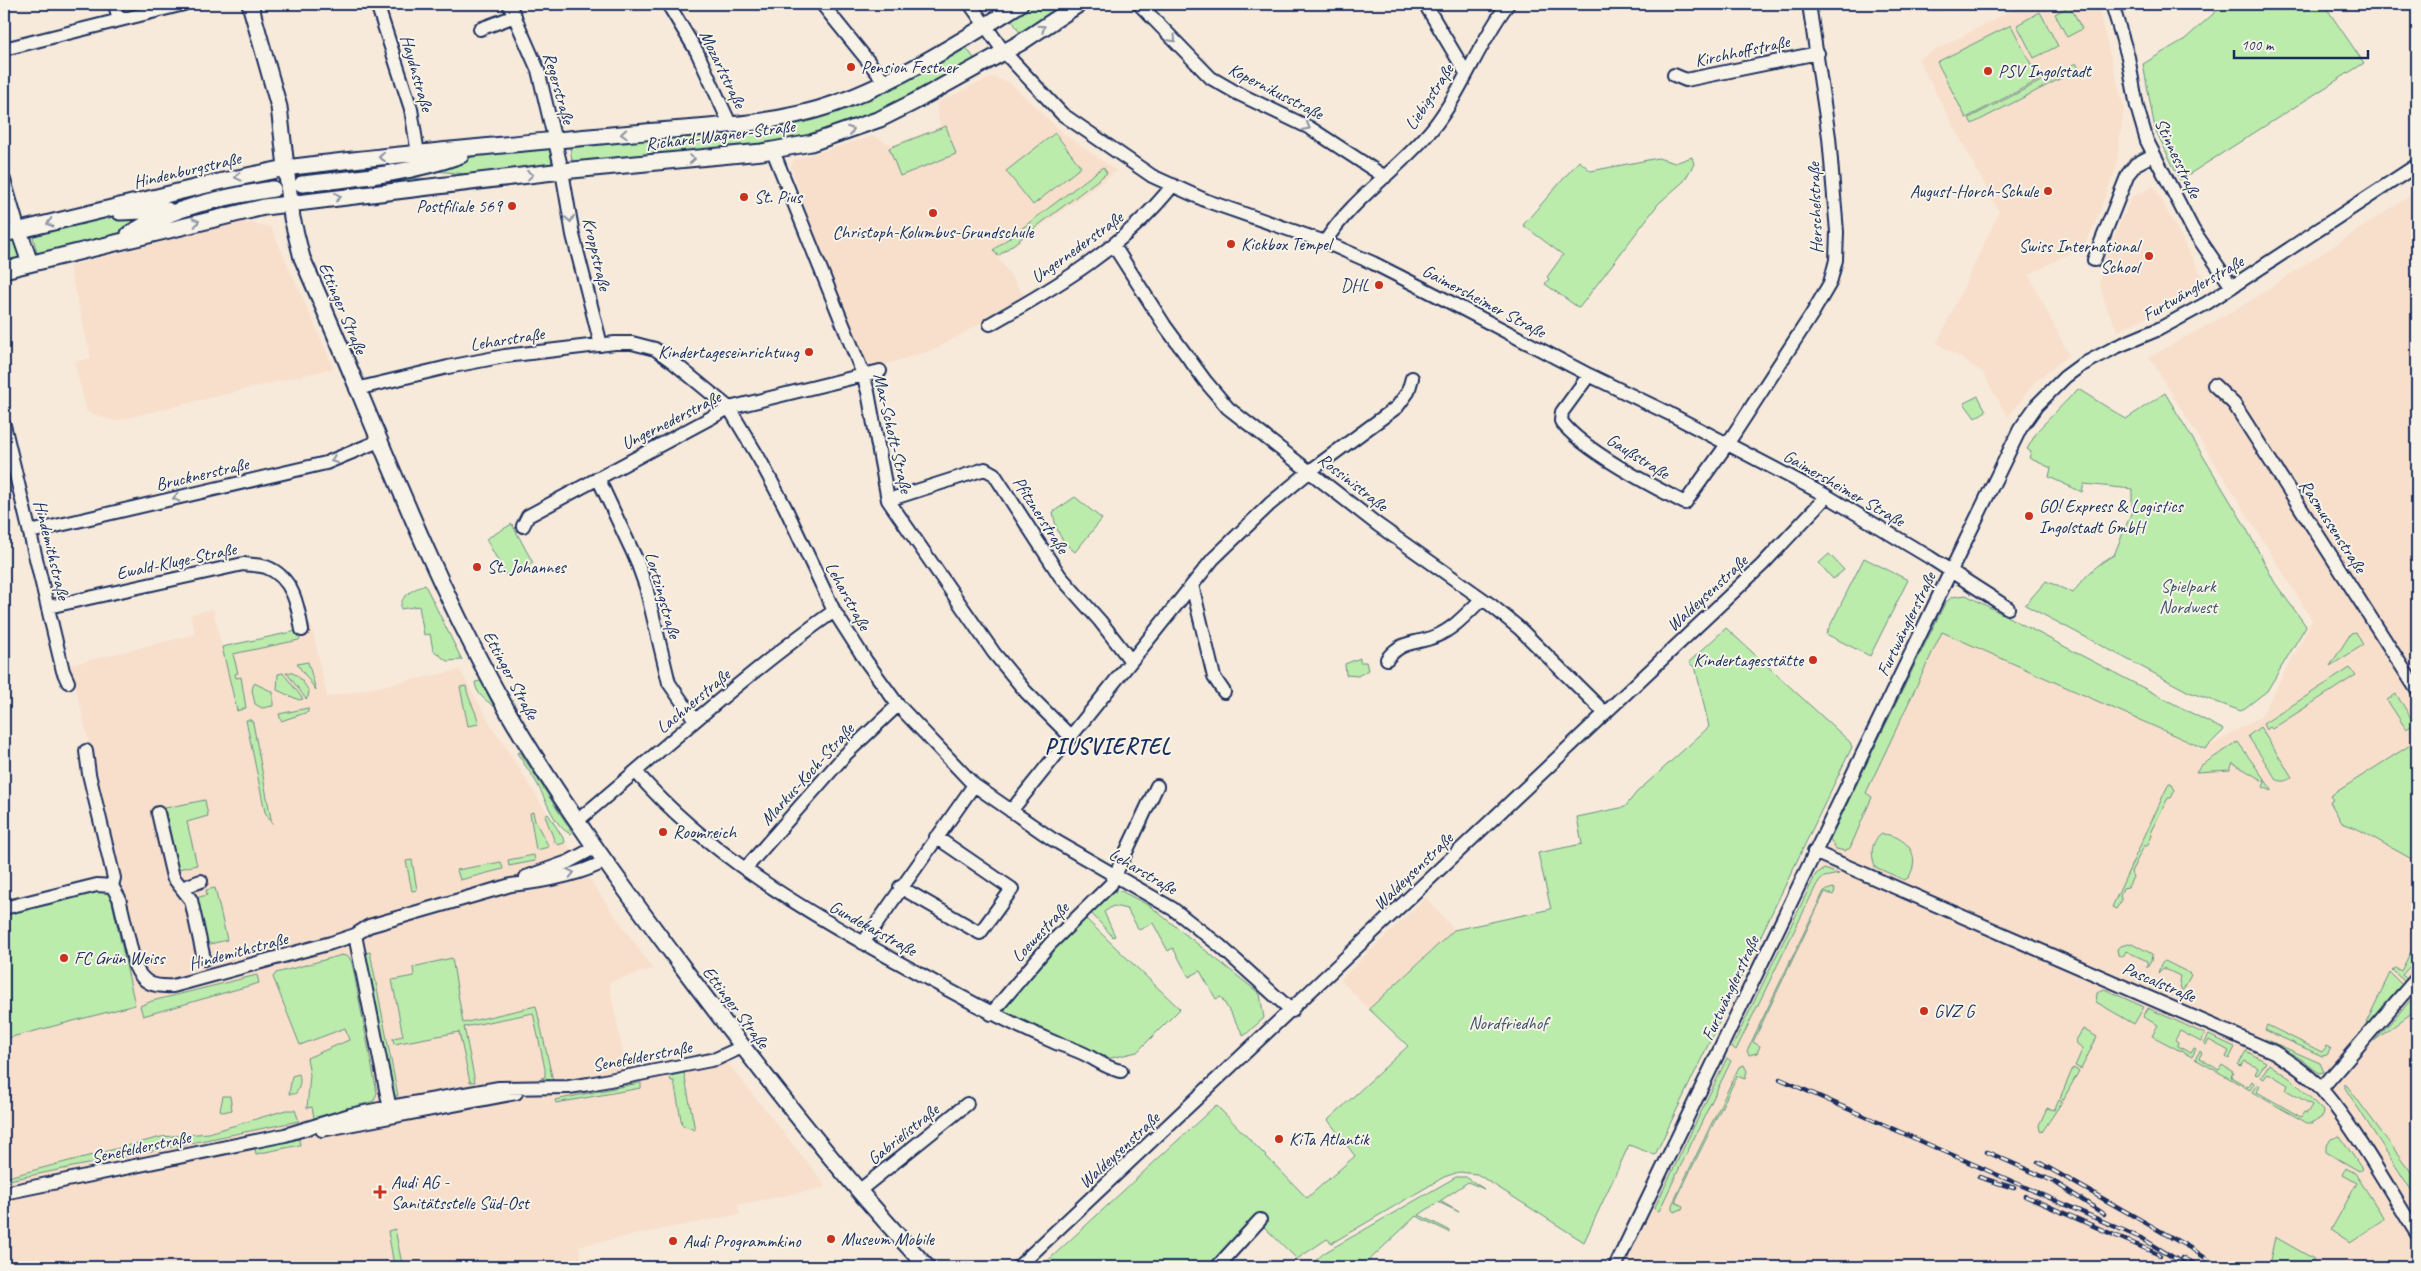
<svg xmlns="http://www.w3.org/2000/svg" width="2421" height="1271" viewBox="0 0 2421 1271" font-family="Caveat,sans-serif">
  <rect width="100%" height="100%" fill="#f7eadb"/>
  <filter id="ink" filterUnits="userSpaceOnUse"><feTurbulence type="fractalNoise" baseFrequency=".02" numOctaves="2"/><feDisplacementMap in="SourceGraphic" scale="10" xChannelSelector="R" yChannelSelector="G"/><feConvolveMatrix kernelMatrix="1 2 1 2 8 2 1 2 1" color-interpolation-filters="sRGB"/></filter>
  <g filter="url(#ink)">
    <path fill="#f8dfcc" d="M1927,4H1981L1970,10L1931,12Z
      M2024,4H2097L2124,108L2116,169L2092,231L2083,246L2029,275L2069,355L2035,382L2008,418L1982,372L1937,343L1999,212L1918,59Z
      M992,77L1009,82L1064,134L1117,171L998,257L1027,300L998,313L936,349L868,370L822,255L791,167L794,160L873,136L892,145L940,127L936,103Z
      M2154,186L2207,285L2182,300L2118,331L2105,305L2099,282L2102,264L2132,197Z
      M2417,191V1267H1624L1938,621L2203,750L2261,716L2312,620L2149,357L2242,306Z
      M243,221L271,227L334,368L115,421L87,412L74,362L91,358L69,266Z
      M213,609L222,647L312,627L327,697L460,670L492,726L590,880L653,969L609,982L625,1063L633,1068L718,1051L824,1183L823,1188L738,1205L740,1214L579,1246L581,1259L591,1257L592,1267H4V911L110,893L123,882L70,665L195,634L190,614Z
      M1426,897L1454,930L1369,1009L1340,980Z"/>
    <path fill="#bbecab" stroke="#6b8e84" d="M1027,4H1068L1021,35L1009,15Z
      M2220,4H2335L2327,9L2364,63L2180,180L2155,129L2143,64L2185,39L2221,7Z
      M2070,6L2082,29L2067,37L2055,14Z
      M2040,12L2058,46L2034,58L2017,25Z
      M2011,25L2039,80L1966,118L1937,62Z
      M964,45L977,62C930,87 883,116 831,132C748,156 658,158 573,167L569,141L827,110Z
      M2076,63L2079,69L1972,124L1969,118Z
      M946,126L956,154L900,176L889,148Z
      M1055,133L1081,167L1033,205L1006,171Z
      M549,147L553,169L480,175L434,171L478,155Z
      M1692,157L1694,164L1684,181L1659,203L1579,308L1545,284L1549,279L1547,277L1563,255L1523,225L1579,161L1591,171L1658,158L1675,163Z
      M1103,167L1107,173L998,256L993,250Z
      M406,178L443,179L314,196L315,190Z
      M256,179L257,184L173,205L138,209Z
      M260,199L261,203L143,230L149,226L217,207Z
      M104,216H152L116,236L38,257L32,233Z
      M14,237L20,256L17,260L4,265V239Z
      M2078,389L2126,419L2165,393L2244,524L2275,583L2306,626L2267,691L2241,711L2189,692L2025,605L2046,581L2073,593C2084,577 2097,564 2114,555L2132,511V489L2084,484L2082,492L2049,477L2051,468L2029,458L2031,452L2027,449L2038,430Z
      M1978,396L1986,411L1975,418L1964,403Z
      M1075,497L1102,519L1075,552C1060,541 1056,530 1053,512Z
      M512,524L533,563L507,577L486,539Z
      M1829,554L1844,570L1833,579L1819,563Z
      M1864,558L1908,580L1870,656L1826,634Z
      M425,585L462,660L447,661L433,650L430,634L424,635L419,606L401,609C399,596 414,589 425,585Z
      M1966,595L2224,730L2205,749L1942,632L1866,793L1872,797L1850,848L1845,851L1836,849L1830,839L1945,603L1952,597Z
      M1726,628L1850,742L1852,747L1655,1155L1629,1145L1584,1242L1477,1174L1459,1172L1444,1177L1332,1243L1327,1239L1297,1259L1262,1225L1222,1267H1041L1216,1105L1307,1198L1355,1156L1328,1120L1408,1046L1369,1009L1454,930L1551,909L1538,853L1582,844L1577,817L1625,807L1636,793L1709,727L1696,670L1689,662Z
      M306,629L299,640L233,654L238,673L235,674L236,678L241,677L246,708L237,711L222,647Z
      M2356,632L2363,645L2330,666L2351,633Z
      M1360,658V662H1366L1368,670L1358,676L1346,675L1345,664Z
      M308,662L316,690L297,664Z
      M2350,668L2356,675L2272,729L2270,727L2266,730L2263,724Z
      M286,672C298,672 302,681 309,691L308,697L306,699Z
      M283,673L303,699L299,700L277,690L278,674Z
      M480,681L481,682L494,706C485,700 476,694 475,682Z
      M254,683L273,692V706L262,708L255,704L252,690Z
      M466,686C468,700 476,710 479,724L468,726L460,687Z
      M2396,694L2415,724L2406,729L2387,700Z
      M308,708V712L281,721L279,714Z
      M246,720H251L253,723L272,824L265,812Z
      M2260,727L2292,777C2287,781 2282,783 2276,779L2248,736Z
      M2238,742L2272,790V791L2263,787L2265,782L2233,763L2230,770L2196,772L2200,766Z
      M2415,742H2417V862L2356,828L2342,823L2330,802L2333,800L2330,796Z
      M520,752L572,832L571,834C554,828 544,794 535,780C529,771 523,762 517,753Z
      M2169,783H2171L2175,790L2171,798H2168L2151,831L2152,836L2147,846H2144L2131,872L2133,877L2128,887L2123,888L2120,896L2122,900L2116,909L2112,907Z
      M205,800L208,816L187,822L197,865L178,869L165,808Z
      M533,812L535,821L549,847L536,850L530,813Z
      M548,814L565,841L564,843L558,845L555,842L545,816Z
      M1882,834C1906,835 1923,856 1908,878L1904,880L1875,867C1871,854 1870,842 1882,834Z
      M534,855L535,861L509,866L508,860Z
      M412,860L417,890L412,891L406,861Z
      M501,862L503,869L460,880L457,870Z
      M1824,869L1839,874L1824,877L1817,884L1736,1050L1732,1047L1816,874Z
      M215,888L227,940L206,945L195,898L207,895L206,890Z
      M1833,888L1835,891L1833,895L1825,892L1753,1042L1760,1046L1757,1053L1749,1055L1747,1051L1824,891Z
      M107,889L110,893L135,1005L4,1039V911Z
      M1121,891L1150,906L1260,994L1264,1018L1244,1036L1221,997L1216,999L1200,971L1189,977L1173,948L1168,951L1153,923L1139,930L1127,909L1113,906L1104,912L1115,936L1113,937L1091,913L1113,892Z
      M1085,918L1180,1009L1137,1052L1107,1059L1006,1014L1005,1007L1055,948Z
      M2417,940V958L2402,975L2408,980L2406,983L2392,970L2395,968L2401,971Z
      M2132,943L2152,954L2151,961L2147,968V961L2126,951L2123,957L2118,955L2117,949L2120,946Z
      M370,952L398,1096H394L365,953Z
      M342,955L349,957L352,963L377,1093L374,1101L314,1118L312,1107L307,1108L310,1075L307,1058L349,1040L345,1028L300,1045L273,977L276,973Z
      M452,958L463,1023L536,1006L553,1081L541,1078L545,1077V1069L533,1013L464,1027L475,1082H470L459,1032L394,1044L393,1038L403,1036L392,980L414,976L413,967Z
      M2165,961L2189,973L2191,975L2182,992L2179,981L2180,976L2163,968L2158,973L2161,964Z
      M2390,973L2403,986L2397,989L2368,1024L2366,1023Z
      M257,975L259,983L143,1016L140,1006L152,1001Z
      M2104,989L2144,1007L2134,1024L2096,1002L2097,993Z
      M2417,993V1009L2374,1041Z
      M2148,1008L2205,1034L2201,1042L2180,1031L2175,1040L2178,1042L2177,1046L2191,1053L2194,1048L2196,1049L2192,1057L2152,1036L2158,1025L2143,1017Z
      M2267,1025L2322,1052L2327,1046L2331,1048L2327,1055L2322,1056L2265,1030Z
      M2083,1029L2097,1037L2081,1069L2075,1066L2083,1048L2077,1044L2076,1040Z
      M2209,1035L2235,1047L2229,1059L2226,1057L2229,1051L2209,1040L2206,1045L2204,1044Z
      M2265,1039L2320,1063L2324,1072L2319,1073L2301,1059Z
      M2200,1051L2202,1053L2199,1058L2219,1070L2222,1065L2233,1072L2231,1077L2248,1087L2252,1081L2254,1083L2250,1090L2195,1059Z
      M2246,1051L2266,1062L2258,1075L2255,1074L2258,1068L2245,1061L2241,1066L2238,1065Z
      M1727,1058L1731,1061L1659,1211L1654,1209Z
      M2269,1064L2295,1082L2323,1111L2322,1117L2312,1123H2307L2252,1092L2257,1084L2260,1086L2257,1092L2301,1117L2304,1112L2307,1113L2312,1105L2286,1090L2288,1085L2268,1073L2264,1079L2261,1077Z
      M1744,1065L1747,1071L1745,1079L1737,1076L1675,1202L1683,1206L1682,1209L1674,1212L1672,1210V1205L1739,1067Z
      M2073,1068L2079,1071L2063,1100L2060,1098Z
      M684,1073L695,1130L682,1125L674,1081H671L670,1076Z
      M299,1074C301,1080 300,1089 295,1094H289L292,1076Z
      M639,1083H641V1088L556,1103L555,1100Z
      M2345,1083L2417,1180V1199L2345,1088Z
      M223,1096H230L232,1110L223,1112L220,1110Z
      M2059,1100L2062,1102L2042,1132L2040,1131L2039,1125L2047,1108L2054,1110Z
      M286,1110H295L299,1121L4,1181V1178L161,1137L209,1133Z
      M2340,1136L2362,1169L2359,1171L2326,1152V1147L2331,1139Z
      M299,1139L300,1145L256,1154L255,1148Z
      M2346,1168L2355,1173L2384,1218V1220L2350,1242L2331,1230L2357,1183L2343,1175Z
      M1456,1177H1466L1484,1189L1468,1182L1440,1201L1459,1212L1438,1202L1419,1215L1449,1230V1232L1416,1216L1362,1267H1314L1311,1265L1324,1253Z
      M395,1229L402,1264L394,1265L388,1231Z
      M2275,1237L2314,1259L2306,1267H2265L2269,1265Z"/>
    <g fill="none" stroke-linecap="round" stroke-linejoin="round">
      <defs>
        <path id="minor" d="M115,4L119,20
          M377,4L411,109L418,154
          M509,4L538,70L562,171L573,235L601,345
          M668,4L697,52L730,124
          M822,4L885,82
          M970,4L1004,52L1062,114L1152,176L1207,201L1325,242L1373,263L1442,298L1589,375L1670,414L1827,496L1929,557L2008,608
          M1139,4L1211,78L1237,93L1310,128L1385,177
          M1425,4L1466,73
          M2112,4L2128,57L2137,107L2147,141L2193,230L2232,287
          M480,29L515,16
          M4,49L184,4
          M1674,75L1686,80L1818,53
          M773,151L863,374L868,392L888,500L994,653L1026,692L1071,737
          M4,180L19,231
          M1325,242C1352,198 1400,169 1433,128C1463,90 1479,42 1508,4
          M1114,246L1165,326L1206,382L1228,408L1378,525L1491,605L1519,628L1605,713
          M2094,260L2128,174L2136,164L2153,155
          M990,324C1058,286 1124,247 1173,185
          M1589,375L1562,412L1561,421C1582,450 1652,486 1685,503L1728,443L1812,314L1830,283L1836,260L1837,232L1829,137L1809,4
          M2214,385L2234,404L2417,690
          M356,389L448,367L505,356L615,343H632L655,349L673,362L729,408L760,460L785,507L834,611L866,661L898,705L974,785L1052,839L1173,909L1219,945L1292,1011
          M4,425L63,671L68,682
          M598,478L636,559L646,587L669,683L695,720
          M888,500L985,469L994,474L1060,576L1100,621L1131,661
          M523,526L528,516L729,408L880,371
          M30,532L326,463L379,441
          M1192,585L1214,677L1224,692
          M48,607L243,564C250,565 259,565 266,567C293,577 298,606 302,630
          M1387,659C1403,639 1415,645 1436,636C1454,629 1468,612 1482,599
          M86,751L89,774L114,878L112,886
          M636,772C706,853 802,909 894,960C948,990 1000,1019 1056,1043C1067,1047 1080,1051 1090,1057C1101,1063 1109,1069 1121,1071
          M1011,811L1213,559L1270,504L1310,471L1397,407L1408,392L1412,378
          M158,813L173,877L191,900L204,959
          M577,821C662,750 744,675 834,611
          M1814,852L2274,1052C2291,1063 2309,1074 2322,1090C2357,1131 2388,1188 2417,1234
          M745,869L845,755L898,705
          M526,877L568,862L596,847
          M112,886L119,898L135,966C143,984 154,987 173,986L331,943L355,935L369,926L511,885C540,882 580,875 605,861
          M900,887L980,933L1012,889L936,837
          M182,888L201,881
          M4,908L97,885L112,886
          M355,935L391,1114
          M863,943L974,785
          M991,1014L1050,944L1111,884L1157,786
          M2321,1089L2417,978
          M322,1130L516,1093
          M860,1190L967,1104
          M4,1193L285,1135L350,1115L390,1107L499,1088L569,1087L589,1084L716,1059L742,1047
          M1018,1267L1762,565L1827,496
          M1217,1267L1260,1220
          M1615,1267L1944,585L2020,429L2037,405L2065,377L2080,366L2116,347L2159,329L2207,303L2417,165"/>
        <path id="major" d="M250,4L279,107L292,218L302,258C370,410 425,567 508,712C560,802 622,886 684,969C761,1072 840,1174 927,1267
          M302,184C357,178 409,174 461,155
          M120,212L167,210
          M19,231L30,263
          M4,234L223,181L286,168C401,153 518,144 633,133C698,127 773,126 834,104C895,83 965,39 1020,4
          M129,234C172,207 223,197 273,189
          M4,270L264,207L562,171L762,152L811,143L880,119L914,102L1020,43L1079,4"/>
      </defs>
      <use href="#minor" stroke="#1b2f5e" stroke-width="16"/>
      <use href="#major" stroke="#1b2f5e" stroke-width="19"/>
      <use href="#minor" stroke="#f7f3e8" stroke-width="12"/>
      <use href="#major" stroke="#f7f3e8" stroke-width="15"/>
      <defs>
        <path id="rail" d="M1780,1079L2143,1239L2189,1267
          M1987,1152L2053,1181L2104,1214
          M2038,1162L2192,1249L2219,1267
          M1979,1177L2014,1188
          M2025,1196L2160,1255
          M2182,1258L2203,1267
          M2234,1262L2239,1267"/>
      </defs>
      <use href="#rail" stroke="#1b2f5e" stroke-width="4.5"/>
      <use href="#rail" stroke="#f7f3e8" stroke-width="2.5" stroke-dasharray="8" stroke-linecap="butt"/>
    </g>
    <defs><path id="oneway-chevron" d="M-2-3.5L2.5 0L-2 3.5" fill="none" stroke-width="1.6" stroke-linecap="round" stroke-linejoin="round" transform="scale(1.25)"/></defs>
    <g stroke="#8991a3">
      <use href="#oneway-chevron" transform="translate(1042 28) rotate(-34)"/>
      <use href="#oneway-chevron" transform="translate(1173 39) rotate(46)"/>
      <use href="#oneway-chevron" transform="translate(1307 127) rotate(28)"/>
      <use href="#oneway-chevron" transform="translate(851 130) rotate(-20)"/>
      <use href="#oneway-chevron" transform="translate(624 134) rotate(175)"/>
      <use href="#oneway-chevron" transform="translate(382 157) rotate(175)"/>
      <use href="#oneway-chevron" transform="translate(692 159) rotate(-5)"/>
      <use href="#oneway-chevron" transform="translate(530 175) rotate(-6)"/>
      <use href="#oneway-chevron" transform="translate(238 177) rotate(167)"/>
      <use href="#oneway-chevron" transform="translate(338 197) rotate(-7)"/>
      <use href="#oneway-chevron" transform="translate(570 219) rotate(80)"/>
      <use href="#oneway-chevron" transform="translate(196 222) rotate(-14)"/>
      <use href="#oneway-chevron" transform="translate(50 223) rotate(166)"/>
      <use href="#oneway-chevron" transform="translate(334 460) rotate(158)"/>
      <use href="#oneway-chevron" transform="translate(176 498) rotate(167)"/>
      <use href="#oneway-chevron" transform="translate(571 873) rotate(-13)"/>
    </g>
  </g>
  <g fill="#c8321e" stroke="#f7f3e8" stroke-width="2">
    <circle cx="851" cy="67" r="5"/>
    <circle cx="1988" cy="71" r="5"/>
    <circle cx="2048" cy="191" r="5"/>
    <circle cx="744" cy="197" r="5"/>
    <circle cx="512" cy="206" r="5"/>
    <circle cx="933" cy="213" r="5"/>
    <circle cx="1231" cy="244" r="5"/>
    <circle cx="2149" cy="256" r="5"/>
    <circle cx="1379" cy="285" r="5"/>
    <circle cx="809" cy="352" r="5"/>
    <circle cx="2029" cy="516" r="5"/>
    <circle cx="477" cy="567" r="5"/>
    <circle cx="1813" cy="660" r="5"/>
    <circle cx="663" cy="832" r="5"/>
    <circle cx="64" cy="958" r="5"/>
    <circle cx="1924" cy="1011" r="5"/>
    <circle cx="1279" cy="1139" r="5"/>
    <path d="M377.5 1184.5h5v5h5v5h-5v5h-5v-5h-5v-5h5z"/>
    <circle cx="831" cy="1239" r="5"/>
    <circle cx="673" cy="1241" r="5"/>
  </g>
  <g text-anchor="middle" stroke-width="4" stroke-linejoin="round" paint-order="stroke">
    <g font-size="18" fill="#1b2f5e" stroke="#f7f3e8">
      <text transform="translate(1742 51) rotate(-12)" y="6">Kirchhoffstraße</text>
      <text transform="translate(723 69) rotate(64)" y="6">Mozartstraße</text>
      <text transform="translate(417 73) rotate(74)" y="6">Haydnstraße</text>
      <text transform="translate(559 88) rotate(74)" y="6">Regerstraße</text>
      <text transform="translate(1276 91) rotate(27)" y="6">Kopernikusstraße</text>
      <text transform="translate(1429 97) rotate(-57)" y="6">Liebigstraße</text>
      <text transform="translate(720 135) rotate(-7)" y="6">Richard-Wagner-Straße</text>
      <text transform="translate(2178 158) rotate(65)" y="6">Stinnesstraße</text>
      <text transform="translate(187 170) rotate(-13)" y="6">Hindenburgstraße</text>
      <text transform="translate(1815 208) rotate(-92)" y="6">Herschelstraße</text>
      <text transform="translate(1077 247) rotate(-36)" y="6">Ungernederstraße</text>
      <text transform="translate(597 254) rotate(77)" y="6">Kroppstraße</text>
      <text transform="translate(2193 288) rotate(-30)" y="6">Furtwänglerstraße</text>
      <text transform="translate(1484 301) rotate(28)" y="6">Gaimersheimer Straße</text>
      <text transform="translate(343 308) rotate(67)" y="6">Ettinger Straße</text>
      <text transform="translate(507 339) rotate(-9)" y="6">Leharstraße</text>
      <text transform="translate(671 420) rotate(-27)" y="6">Ungernederstraße</text>
      <text transform="translate(893 433) rotate(77)" y="6">Max-Schott-Straße</text>
      <text transform="translate(1638 456) rotate(32)" y="6">Gaußstraße</text>
      <text transform="translate(202 474) rotate(-13)" y="6">Brucknerstraße</text>
      <text transform="translate(1353 482) rotate(38)" y="6">Rossinistraße</text>
      <text transform="translate(1844 488) rotate(30)" y="6">Gaimersheimer Straße</text>
      <text transform="translate(1041 515) rotate(57)" y="6">Pfitznerstraße</text>
      <text transform="translate(2333 526) rotate(57)" y="6">Rasmussenstraße</text>
      <text transform="translate(52 550) rotate(76)" y="6">Hindemithstraße</text>
      <text transform="translate(176 561) rotate(-12)" y="6">Ewald-Kluge-Straße</text>
      <text transform="translate(1707 593) rotate(-43)" y="6">Waldeysenstraße</text>
      <text transform="translate(663 595) rotate(74)" y="6">Lortzingstraße</text>
      <text transform="translate(848 596) rotate(61)" y="6">Leharstraße</text>
      <text transform="translate(1906 624) rotate(-64)" y="6">Furtwänglerstraße</text>
      <text transform="translate(511 675) rotate(62)" y="6">Ettinger Straße</text>
      <text transform="translate(693 701) rotate(-40)" y="6">Lachnerstraße</text>
      <text transform="translate(807 774) rotate(-48)" y="6">Markus-Koch-Straße</text>
      <text transform="translate(1143 871) rotate(30)" y="6">Leharstraße</text>
      <text transform="translate(1413 871) rotate(-44)" y="6">Waldeysenstraße</text>
      <text transform="translate(873 928) rotate(29)" y="6">Gundekarstraße</text>
      <text transform="translate(1040 932) rotate(-47)" y="6">Loewestraße</text>
      <text transform="translate(238 951) rotate(-15)" y="6">Hindemithstraße</text>
      <text transform="translate(2159 982) rotate(23)" y="6">Pascalstraße</text>
      <text transform="translate(1730 988) rotate(-65)" y="6">Furtwänglerstraße</text>
      <text transform="translate(736 1007) rotate(53)" y="6">Ettinger Straße</text>
      <text transform="translate(642 1056) rotate(-11)" y="6">Senefelderstraße</text>
      <text transform="translate(903 1134) rotate(-39)" y="6">Gabrielistraße</text>
      <text transform="translate(141 1147) rotate(-12)" y="6">Senefelderstraße</text>
      <text transform="translate(1119 1150) rotate(-43)" y="6">Waldeysenstraße</text>
    </g>
    <g font-size="18" fill="#1b2f5e" stroke="#f7f3e8" text-anchor="start">
      <text x="861" y="73">Pension Festner</text>
      <text x="1998" y="77">PSV Ingolstadt</text>
      <text x="2038" y="197" text-anchor="end">August-Horch-Schule</text>
      <text x="754" y="203">St. Pius</text>
      <text x="502" y="212" text-anchor="end">Postfiliale 569</text>
      <text x="933" y="238" text-anchor="middle">Christoph-Kolumbus-Grundschule</text>
      <text x="1241" y="250">Kickbox Tempel</text>
      <text x="2139" y="252" text-anchor="end">Swiss International<tspan x="2139" dy="21">School</tspan></text>
      <text x="1369" y="291" text-anchor="end">DHL</text>
      <text x="799" y="358" text-anchor="end">Kindertageseinrichtung</text>
      <text x="2039" y="512">GO! Express &amp; Logistics<tspan x="2039" dy="21">Ingolstadt GmbH</tspan></text>
      <text x="487" y="573">St. Johannes</text>
      <text x="1803" y="666" text-anchor="end">Kindertagesstätte</text>
      <text x="673" y="838">Roomreich</text>
      <text x="74" y="964">FC Grün Weiss</text>
      <text x="1934" y="1017">GVZ G</text>
      <text x="1289" y="1145">KiTa Atlantik</text>
      <text x="391" y="1188">Audi AG -<tspan x="391" dy="21">Sanitätsstelle Süd-Ost</tspan></text>
      <text x="841" y="1245">Museum Mobile</text>
      <text x="683" y="1247">Audi Programmkino</text>
    </g>
    <g font-size="18" fill="#3b556d" stroke="#f7f3e8">
      <text x="2188" y="592">Spielpark<tspan x="2188" dy="21">Nordwest</tspan></text>
      <text x="1508" y="1029">Nordfriedhof</text>
    </g>
    <g font-size="22" font-weight="bold" letter-spacing="1" fill="#1b2f5e" stroke="#f7f3e8">
      <text x="1108" y="754">PIUSVIERTEL</text>
    </g>
  </g>
  <rect width="2421" height="1271" fill="none" stroke="#f7f3e8" stroke-width="20"/>
  <rect x="10" y="10" width="2401" height="1251" fill="none" stroke="#1b2f5e" stroke-width="2" filter="url(#ink)"/>
  <path d="M2234 50v8h134v-8" fill="none" stroke="#1b2f5e" stroke-width="2.5"/>
  <text x="2241" y="50" font-size="15" fill="#1b2f5e" stroke="#f7f3e8" stroke-width="4" paint-order="stroke">100 m</text>
</svg>
